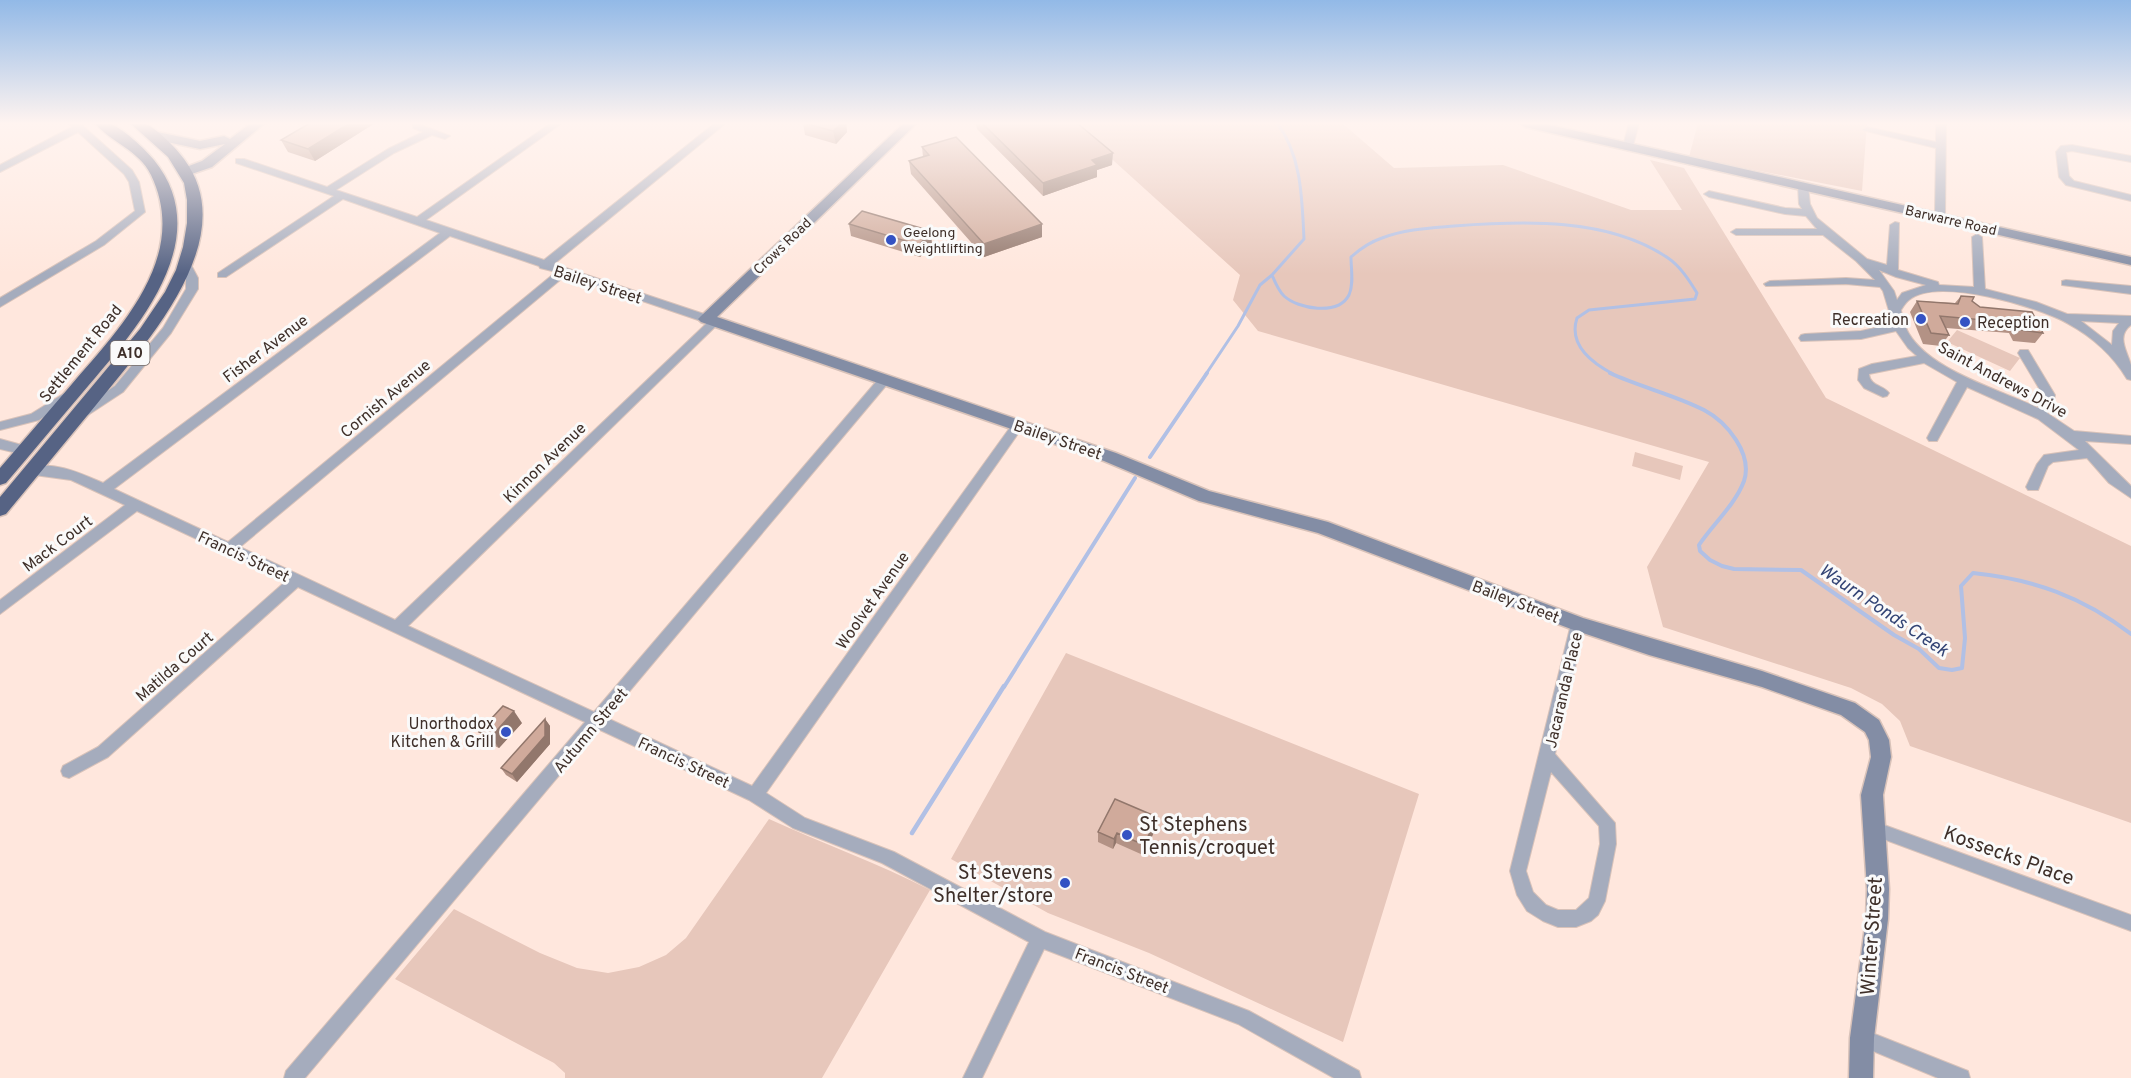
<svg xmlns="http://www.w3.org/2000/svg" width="2131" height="1078" viewBox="0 0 2131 1078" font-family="Overpass,sans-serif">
  <rect width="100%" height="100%" fill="#ffe7dd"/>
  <path fill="#e7c7bb" d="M1072,123H1342L1394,168L1503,165L1631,210H1682L1650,160L1684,168L1826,398L2131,546V823L1910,746L1900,721L1882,704L1851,688L1663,627L1647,567L1709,462L1258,331L1233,300L1240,275Z
    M1698,123H1867L1862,191L1689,157Z
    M1957,330L2020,358L2010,371L1947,342Z
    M1635,452L1683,466L1680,480L1632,466Z
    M1066,653L1419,794L1343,1042L1149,953L1048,913L951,859Z
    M769,819C823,844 878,863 930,890L822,1078H565V1073L554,1063L395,979L454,909L540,953L577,968L608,973L639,967L666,955L686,938Z"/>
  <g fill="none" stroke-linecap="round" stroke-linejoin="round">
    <path stroke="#b1c0e5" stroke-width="3" d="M1277,123C1302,156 1302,200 1304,239L1272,275C1275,282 1278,290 1284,296C1298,309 1338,316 1349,295C1354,284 1351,269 1351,257C1360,249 1370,242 1382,238C1405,229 1430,228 1454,226C1523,221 1608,217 1668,258C1680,266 1689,280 1697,293L1695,299L1589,310L1577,318C1568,345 1592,363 1613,374
      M1206,374L1238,326L1260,285L1272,275"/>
    <path stroke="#b1c0e5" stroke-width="4" d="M1610,373C1640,387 1675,395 1704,410C1727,422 1753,454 1744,481C1735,505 1713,524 1699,545L1700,551L1710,560L1722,566L1734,569L1801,570L1894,635L1919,649L1939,668L1952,670L1962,668L1965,638L1961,586L1973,573C2033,579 2083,597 2131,634
      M1150,457L1207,373
      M1004,687L1135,478"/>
    <path stroke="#b1c0e5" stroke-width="4.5" d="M912,833L1004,686"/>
    <defs>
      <path id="street" d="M69,123L82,125L132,170L139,182L145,212L104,245L0,307V298L96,241L135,211L129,182L124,174L78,132L0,172V165L72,127Z
        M416,123L450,136L445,139L432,135L394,153L336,190L417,217L551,123H562L426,220L544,260L715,123H726L554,264L710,316L720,322L408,626L594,712L881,376H889L891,379L889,382L607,718L752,786L1014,422H1022L1024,425L1022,428L766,793L805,818L894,852L1045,932L1249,1011L1359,1071L1361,1078H1334L1238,1024L1044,949L982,1078H963L1029,942L882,863L793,828L749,800L598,729L305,1078H284L286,1071L585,722L298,587L108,757L69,778L63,776L61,771L63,766L98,747L286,581L137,511L0,614V600L125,505L71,480L27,474L26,471L27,468C53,460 80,473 103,483L440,233L343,199L226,277H218V273L334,196L236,163V159H244L327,187L388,149L423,132L413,128V124ZM450,236L539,266L540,268L556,272L228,542L114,489ZM566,275L707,323L395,620L240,547Z
        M1629,123H1639L1633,146L1628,149L1623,146Z
        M1936,123H1946L1945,217L1940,220L1935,217L1936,148L1862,130L1867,127L1936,142Z
        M2072,145L2131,156V162L2072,151L2066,152L2069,176L2074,181L2131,195V201L2066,185L2059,177L2056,152L2061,146Z
        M1803,183L1808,186L1810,204L1817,218L1867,259L1887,265L1890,225L1895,222L1899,223L1898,270L1938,282L1939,285L1974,287L1972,237L1977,234L1982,237L1985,289L2036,302L2067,314L2131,316V325C2116,336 2127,351 2131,365C2131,370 2131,376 2131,380L2127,379C2113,355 2091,336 2067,323C2038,307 1937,276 1909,300C1906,302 1903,307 1901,310C1902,316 1903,323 1906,328C1924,369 1999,389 2038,408L2043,395L2018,353L2020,350H2028L2055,395L2053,404L2047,413L2074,431L2131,436V444L2085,441L2131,486V498L2109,483L2087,458L2053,462L2048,466L2038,490H2028L2026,487L2037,464L2044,455L2079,450L2038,419L1967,387L1937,441H1929L1927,438L1957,382L1924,363L1869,374C1870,386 1883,385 1889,393L1887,396L1883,397L1864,388L1858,380L1859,369L1872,364L1917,356L1908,348L1896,331L1861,339L1801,341L1799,338L1801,335L1805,334L1861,331L1893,324L1883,291L1880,287L1846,284L1766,286L1764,284L1770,281L1846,278L1875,280L1856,261L1823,235H1736L1731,232L1736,229H1817L1806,216L1785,214L1709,197L1704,194L1709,191L1785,208L1802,209L1799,204L1798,186ZM1879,270L1896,277L1926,285L1902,293L1897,300L1894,291ZM2081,321L2119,323L2113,331L2112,345Z
        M186,262L190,263L198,278V289L171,333L123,392L85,417H77L75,414L77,411L115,386L163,328L186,289V278L181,265Z
        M2066,280L2131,286V294L2062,285V281Z
        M68,391L72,392L74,395L72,398L39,420L0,430V422L31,414Z
        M0,439L29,447L31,450L25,455L0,449Z
        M1578,618L1583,620L1585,624L1555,754L1615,823L1616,844L1605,901L1598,915L1591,921L1576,927H1558L1543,921L1527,911L1517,895L1510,871L1571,624L1573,620ZM1551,772L1599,826L1600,844L1589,898L1576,910H1558L1546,905L1533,892L1526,871Z
        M1873,821L2131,915V931L1867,833L1865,828L1867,823Z
        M1862,1029L1968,1071L1970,1078H1938L1856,1044L1853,1038L1856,1032Z"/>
      <path id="secondary" d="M251,123H265L212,167L186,176L179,172L181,169L202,161L225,144L200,149L148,138L147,135L153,131L200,141L224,136L230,139Z
        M904,123H917L717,317L1116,453L1209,491L1328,522L1583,618L1762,671L1855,703L1879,720L1889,740L1891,757L1883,795L1889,889L1888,919L1874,1038L1873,1078H1849L1850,1038L1866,919L1867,889L1861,795L1871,757L1869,740L1865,732L1841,715L1762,687L1649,655L1571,629L1318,533L1199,501L1104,461L701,322L698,319L701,316Z
        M1519,123H1541L2131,257V265L1525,127Z"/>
      <path id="highway" d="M95,123C99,123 104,122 108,123C121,126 146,150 154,160C219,240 133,333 83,392C57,422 32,453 6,483L0,485V468C24,440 48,412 72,384C121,327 190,256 151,175C139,150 110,142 95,123Z
        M130,123C134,123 139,122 143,123C155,126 177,149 184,159C244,239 144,345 96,405C66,441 36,478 6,514L0,516V497L140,329L165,292L176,270L183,247L187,223V200L184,183L168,157Z"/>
    </defs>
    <use href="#street" stroke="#d8c2b9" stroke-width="2"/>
    <use href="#secondary" stroke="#d8c2b9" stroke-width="3"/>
    <use href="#highway" stroke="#d8c2b9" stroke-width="3"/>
    <use href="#street" fill="#a5acbd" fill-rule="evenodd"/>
    <use href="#secondary" fill="#838da5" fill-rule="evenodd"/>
    <use href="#highway" fill="#566384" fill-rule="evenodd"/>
  </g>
  <path fill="#b39285" d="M310,123H375L315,161L288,152L281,140Z
    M803,123H846L847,132L836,144L805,135Z
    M976,123H1077L1112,165L1097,170V177L1043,196L977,129Z
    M922,147L1042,224V237L984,257L911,174L909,161L923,157Z
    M849,224L932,244L920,257L851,236Z
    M1961,296L1972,301L1980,307L2043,333L2035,343L2013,341L2009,333L1946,328L1949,335L1941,346L1923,344L1910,312L1917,301L1955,303Z
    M545,719L550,726V744L517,782L506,775L501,768Z
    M522,723L499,748L488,743L479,732Z
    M1156,828L1143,855L1116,843L1113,849L1098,842V832Z"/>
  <path fill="#92776c" d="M350,123H375L315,161L308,149Z
    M842,123H846L847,132L836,144L833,131Z
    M1113,153L1112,165L1097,170V177L1043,196V183L1092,160Z
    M1042,224V237L984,257V244Z
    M931,231L932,244L920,257L919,245Z
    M514,711L522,723L499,748L491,737Z
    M545,719L550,726V744L517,782L512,774Z
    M1157,817L1156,828L1143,855L1144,845Z
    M1117,833L1116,843L1113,849L1114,839Z"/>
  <path fill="#d0aa9b" stroke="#92776c" stroke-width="1.5" d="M310,123H350L308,149L281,140Z
    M803,123H842L833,131Z
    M982,123H1077L1113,153L1092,160L1097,165L1043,183Z
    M956,137L1042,224L984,244L909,161L929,155L922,147Z
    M862,211L931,231L919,245L849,224Z
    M1961,296L1974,297L1972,301L1980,307L2032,312L2043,333L2021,330L2017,323L1940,316L1949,335L1931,333L1917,301L1958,304Z
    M503,706L514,711L491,737L479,732Z
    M545,719V736L512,774L501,768Z
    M1115,799L1157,817L1144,845L1117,833L1114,839L1098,832Z"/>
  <linearGradient id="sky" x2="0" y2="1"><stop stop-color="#92b9e7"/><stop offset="0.45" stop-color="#fff4f0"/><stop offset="1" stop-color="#fff4f0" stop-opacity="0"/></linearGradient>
  <rect width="2131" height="274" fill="url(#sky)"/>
  <g fill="#3452c3" stroke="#fafafa" stroke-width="2">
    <circle cx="891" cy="240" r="6"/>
    <circle cx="1921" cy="319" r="6"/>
    <circle cx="1965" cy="322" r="6"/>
    <circle cx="506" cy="732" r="6"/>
    <circle cx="1127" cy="835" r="6"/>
    <circle cx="1065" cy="883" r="6"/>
  </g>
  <g text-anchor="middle" stroke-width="6" stroke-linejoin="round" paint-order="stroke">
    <g font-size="14" fill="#3e2f29" stroke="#fafafa">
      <text transform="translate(1951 220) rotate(13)" y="5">Barwarre Road</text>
      <text transform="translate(782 246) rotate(-44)" y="5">Crows Road</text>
    </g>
    <g font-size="14" fill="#3e2f29" stroke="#fafafa" text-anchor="start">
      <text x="903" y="237">Geelong<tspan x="903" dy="16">Weightlifting</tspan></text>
    </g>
    <rect fill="#fafafa" stroke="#766c68" stroke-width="1.5" x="110.5" y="341" width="39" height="24" rx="4.5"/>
    <g font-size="15" font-weight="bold" fill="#3e2f29">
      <text x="130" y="358">A10</text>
    </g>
    <g font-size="16" fill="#3e2f29" stroke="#fafafa">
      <text transform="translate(598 284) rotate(18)" y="6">Bailey Street</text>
      <text transform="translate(265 348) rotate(-37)" y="6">Fisher Avenue</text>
      <text transform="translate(80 353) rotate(-51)" y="6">Settlement Road</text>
      <text transform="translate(2003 379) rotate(28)" y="6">Saint Andrews Drive</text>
      <text transform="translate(385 398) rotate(-40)" y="6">Cornish Avenue</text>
      <text transform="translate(1058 439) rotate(19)" y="6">Bailey Street</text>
      <text transform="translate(544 462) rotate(-44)" y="6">Kinnon Avenue</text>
      <text transform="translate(57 543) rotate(-37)" y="6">Mack Court</text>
      <text transform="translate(244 556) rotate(25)" y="6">Francis Street</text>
      <text transform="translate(872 600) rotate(-55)" y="6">Woolvet Avenue</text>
      <text transform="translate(1516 601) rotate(21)" y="6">Bailey Street</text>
      <text transform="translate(174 666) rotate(-41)" y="6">Matilda Court</text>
      <text transform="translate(1563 690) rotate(-77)" y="6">Jacaranda Place</text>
      <text transform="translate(590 730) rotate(-50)" y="6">Autumn Street</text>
      <text transform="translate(684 762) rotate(25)" y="6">Francis Street</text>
      <text transform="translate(1122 970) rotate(21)" y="6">Francis Street</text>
    </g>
    <g font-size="16" fill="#3e2f29" stroke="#fafafa" text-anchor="end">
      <text x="1909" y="325">Recreation</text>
      <text x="1977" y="328" text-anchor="start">Reception</text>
      <text x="494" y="729">Unorthodox<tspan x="494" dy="18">Kitchen &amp; Grill</tspan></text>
    </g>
    <g font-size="18" font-style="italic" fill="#334475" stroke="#fafafa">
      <text transform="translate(1884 610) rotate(34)" y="6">Waurn Ponds Creek</text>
    </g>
    <g font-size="20" fill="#3e2f29" stroke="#fafafa" text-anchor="start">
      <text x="1139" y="831">St Stephens<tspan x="1139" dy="23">Tennis/croquet</tspan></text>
      <text x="1053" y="879" text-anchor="end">St Stevens<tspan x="1053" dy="23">Shelter/store</tspan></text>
    </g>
    <g font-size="20" fill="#3e2f29" stroke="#fafafa">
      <text transform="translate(2009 855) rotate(20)" y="7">Kossecks Place</text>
      <text transform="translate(1871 936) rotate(-86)" y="7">Winter Street</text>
    </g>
  </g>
</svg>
